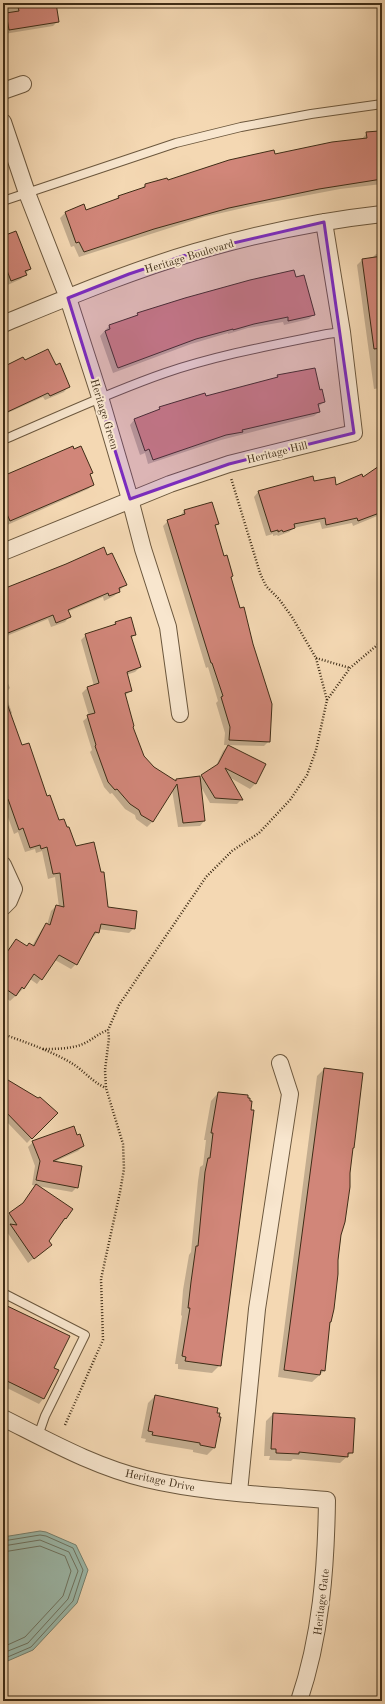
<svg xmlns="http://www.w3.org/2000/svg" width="385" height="1704" viewBox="0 0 385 1704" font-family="'Old Standard TT',serif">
  <rect width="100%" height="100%" fill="#f4d8b3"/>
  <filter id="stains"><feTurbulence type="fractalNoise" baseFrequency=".005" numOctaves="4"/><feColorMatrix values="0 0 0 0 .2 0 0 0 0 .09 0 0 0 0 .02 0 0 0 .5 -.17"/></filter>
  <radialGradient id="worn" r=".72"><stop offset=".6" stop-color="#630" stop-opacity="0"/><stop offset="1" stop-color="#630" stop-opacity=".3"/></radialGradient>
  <path fill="#9cbaac" stroke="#778270" d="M40,1531L46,1532L76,1545L88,1570L77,1603L33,1650L3,1663V1537Z"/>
  <path fill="#0003" d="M3,3H55L58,21L53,26L4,34Z
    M367,133L382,134V184L340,189L256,205L204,217L79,257L74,246L71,247L60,218L65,213L84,206L86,211L114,201L119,196L141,189L145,185L274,155L362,139Z
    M3,238L30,269L21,279L3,287Z
    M382,253V401L380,388L374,389L357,265L362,260L371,259L376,254Z
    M295,278L313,315L309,319L284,325L283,322L248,328L228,334V333L191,344L113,373L100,336L109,326L155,308Z
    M25,362L68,387L64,392L45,400L43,397L3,415V368Z
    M277,376L319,391L324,402L318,407L319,412L314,416L221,440L148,464L145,453L140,455L130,425L134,420L156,412L160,408L274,379Z
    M382,466V514L353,526L352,523L322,529L320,522L294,528L289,532L278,536L277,535L273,536V534L266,536L254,497L258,492L313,483L336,486L363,479Z
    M7,473L8,475L92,473L89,475L93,485L88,489L5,526L3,521V475Z
    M184,511L218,523L214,527L230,578L269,741L264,746L224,745L225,733L216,703L218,701L208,667L206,668L163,526L168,521L180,516Z
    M107,556L125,585L114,596L104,601L103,597L67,612L69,617L65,622L51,627L48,619L9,635L3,641V590Z
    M130,618L135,634L131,639L140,667L135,672L126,675L131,691L124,696L132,727L144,757L153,768L175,781L176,780L199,779L215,768L223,751L228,746L265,765L255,784L250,789L229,777L241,800L237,804L210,803L200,785L204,821L200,826L178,827L172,790L152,822L147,827L136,819L135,815L125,809L112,793L110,794L104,787L90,752L92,750L83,721L89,716L82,693L87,688L94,686L81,640L86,635L111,627L115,623Z
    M3,672L10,688L5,693L12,713L10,715L21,747L59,822L75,847L108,908L134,928L129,933L98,929V932L93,937H91L76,964L71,969L55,960L37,984L30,979L24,988L10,1001L3,995V957L16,941L26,947L32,946L42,929L47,925L51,911L56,906L59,907L55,877L48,879L42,851L36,853L35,849L25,852L18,832L14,834L3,803Z
    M324,1069L352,1149L324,1371L312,1382L278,1377L317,1076Z
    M3,1078L56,1113L27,1143L6,1121L3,1124Z
    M218,1093L220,1365L212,1373L178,1369V1364H175L182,1316L181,1315L183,1290L189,1255L191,1252L198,1181L200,1167L203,1165L206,1140H204L211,1101Z
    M77,1136L83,1146L78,1151L54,1162L77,1187L72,1192L32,1185L35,1166L28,1147L33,1142Z
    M36,1186L66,1218L48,1241L51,1245L28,1263L5,1229L6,1256L3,1259V1214L4,1218L20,1207Z
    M3,1304L68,1337L52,1368L57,1371L43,1399L39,1404L3,1386Z
    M155,1396L214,1448L207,1455L193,1452V1450L145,1442L146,1439L141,1438L148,1403Z
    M273,1414L352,1452L340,1463L293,1459L291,1461L269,1460L270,1456H264L266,1421Z"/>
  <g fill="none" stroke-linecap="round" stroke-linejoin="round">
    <path stroke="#6e7462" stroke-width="1" d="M3,1541L40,1535L46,1536L73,1548L83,1570L73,1601L31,1647L3,1659
      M3,1546L40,1540L69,1552L78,1571L68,1599L28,1643L3,1653
      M3,1552L40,1546L65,1556L71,1571L63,1596L25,1637L3,1647"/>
  </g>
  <path fill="#d18679" stroke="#3f2d17" d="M40,3H56L59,22L9,30L6,13L19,11L18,7Z
    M379,131L380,133H382V179L319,189L229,208L154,229L84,252L79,242L76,243L65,212L84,204L86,210L119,198L118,196L145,187V184L167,178L168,180L229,160L274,150L275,154L332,142L367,138L366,132Z
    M16,231L31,269L25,271L27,275L11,281L3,260V236Z
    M382,256V348L374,349L362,259Z
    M294,270L296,277L304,275L315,315L288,321V317L254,324L233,330V329L196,339L118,368L117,366L105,331L110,329L109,325L138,315L137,313L185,298L250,280Z
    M48,349L56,365L60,363L70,387L50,396L48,393L3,414V367L23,357L25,360Z
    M315,368L320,390L322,389L325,402L318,404L320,412L242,430L243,432L226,435L153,460L149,449L145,451L134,419L160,409L159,407L205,393L206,396L278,377L277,375Z
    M73,446L74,449L81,446L93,473L90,474L94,485L10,521L3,505V476Z
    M382,464V512L358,521L357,518L326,525L325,518L294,524L295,528L283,532L282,530L278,532V530L271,532L258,491L313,476L314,481L335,477L336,485L362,474L363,477Z
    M212,502L219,524L215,525L224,556L227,555L233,576L231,577L240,608L244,607L253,644L272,704L270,742L229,740L230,727L221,697L223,696L212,663H211L167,520L185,514L184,510Z
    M104,547L107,555L112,553L127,585L119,588L120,592L109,596L108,593L68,610L71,617L56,623L53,615L3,635V589L66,564Z
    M131,617L136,635L131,636L141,667L127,672L132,691L125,693L134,726L133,727L144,756L154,767L176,781V779L200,776L205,821L183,823L177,784L153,822L141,815L139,810L130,804L117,789L115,790L108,782L95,746L96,745L87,715L95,713L87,687L99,683L85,634L116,624L115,622Z
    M3,698H5L22,745L29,743L47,796L50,795L59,820L64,819L67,827H69L76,846L94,842L101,872H104L108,907L137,911L135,929L101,924L99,933L95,932L77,965L59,955L42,980L34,974L24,989L22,987L16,996L3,987V958L16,939L27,946L29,943L34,946L46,923L50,925L56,905L64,907L60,873L53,874L47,847L41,849L40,845L30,848L23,828L19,830L8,799L3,800Z
    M228,745L266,764L256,784L225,768L243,800L215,798L201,775L218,764Z
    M324,1068L363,1073L354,1148H353L350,1173V1187L345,1222L341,1235L338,1260V1274L334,1309L331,1322H330L325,1371L321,1370L320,1375L284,1370Z
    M3,1077L38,1098L40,1097L58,1113L32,1139L3,1109Z
    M218,1092L248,1095V1098H250V1101H252L251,1110H254L221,1366L185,1361L186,1357L182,1356L190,1308H188L191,1282L196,1246H198L205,1172L208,1158H210L213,1133H211Z
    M74,1126L77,1135L80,1134L84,1146L53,1161L82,1166L78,1188L36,1180L40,1161L32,1141Z
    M36,1184L73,1209L66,1219L65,1218L49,1241L52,1245L34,1259L10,1224L17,1225L9,1213L23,1203Z
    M3,1304L70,1336L54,1368L59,1370L44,1399L3,1379Z
    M155,1395L218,1408L217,1413H220L219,1417H221L215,1448L200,1445V1443L152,1435L153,1432L148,1431Z
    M273,1413L355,1418L353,1453H348V1457L299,1452V1454L276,1453V1449H271Z"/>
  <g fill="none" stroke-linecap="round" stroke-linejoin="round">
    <defs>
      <path id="lane" d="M3,201L176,143L241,127L311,114L382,104
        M3,440C57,417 110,392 165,373C218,355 273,345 327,334L342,332
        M3,1293L85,1335L45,1416L38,1436"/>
      <path id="street" d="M3,91L23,84
        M3,122L27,193L68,298L100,397L130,499L143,549L168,627L180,714
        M3,324C66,298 130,271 195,252C256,234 319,221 382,214
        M3,552L170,484L229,464L354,433L342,332L324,222
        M3,865L14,889L9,901L3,907
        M3,1418C49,1441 95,1467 146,1479C205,1493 267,1495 327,1500C326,1569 321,1636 299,1701
        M239,1492L257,1309L290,1094L280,1063"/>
    </defs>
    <use href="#lane" stroke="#6c583e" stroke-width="10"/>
    <use href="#street" stroke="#6c583e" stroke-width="18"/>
    <path stroke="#3f2d17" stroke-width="2.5" stroke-dasharray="1 2" stroke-linecap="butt" d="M316,658L350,668
      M327,700L350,668L382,641
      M3,1034C27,1043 55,1052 76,1066C87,1074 94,1083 106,1088
      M43,1049C56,1049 71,1049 83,1044C92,1040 99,1033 108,1030
      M65,1425L103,1340L101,1279L120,1192L124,1169L123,1144L106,1088L105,1070L109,1038L108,1030L119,1005L206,877L232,851L259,833L290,800L307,775L316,750L327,700L316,658L292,617L279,599L266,586L260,573L231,478"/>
    <use href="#lane" stroke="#f8e6ce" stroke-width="8"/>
    <use href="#street" stroke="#f8e6ce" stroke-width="16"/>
  </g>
  <path fill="#7b2cbf" fill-opacity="0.2" stroke="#7b2cbf" stroke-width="3" stroke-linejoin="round" d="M324,222L354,433L229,464L130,499L68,298L129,274L195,252Z"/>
  <g text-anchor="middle" stroke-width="4" stroke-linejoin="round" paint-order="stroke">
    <g font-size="11" fill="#3f2d17" stroke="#f8e6ce">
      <text transform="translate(189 256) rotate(-17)" y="4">Heritage Boulevard</text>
      <text transform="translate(105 414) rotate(73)" y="4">Heritage Green</text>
      <text transform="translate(277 452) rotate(-14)" y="4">Heritage Hill</text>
      <text transform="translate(160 1480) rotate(12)" y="4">Heritage Drive</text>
      <text transform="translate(321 1602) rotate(-83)" y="4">Heritage Gate</text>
    </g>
  </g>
  <rect width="385" height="1704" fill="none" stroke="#f4d8b3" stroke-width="16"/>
  <rect x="4" y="4" width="377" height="1696" fill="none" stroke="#3f2d17" stroke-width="2"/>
  <rect x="8" y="8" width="369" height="1688" fill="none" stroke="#3f2d17"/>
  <rect width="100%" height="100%" filter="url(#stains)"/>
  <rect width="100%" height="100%" fill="url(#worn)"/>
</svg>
